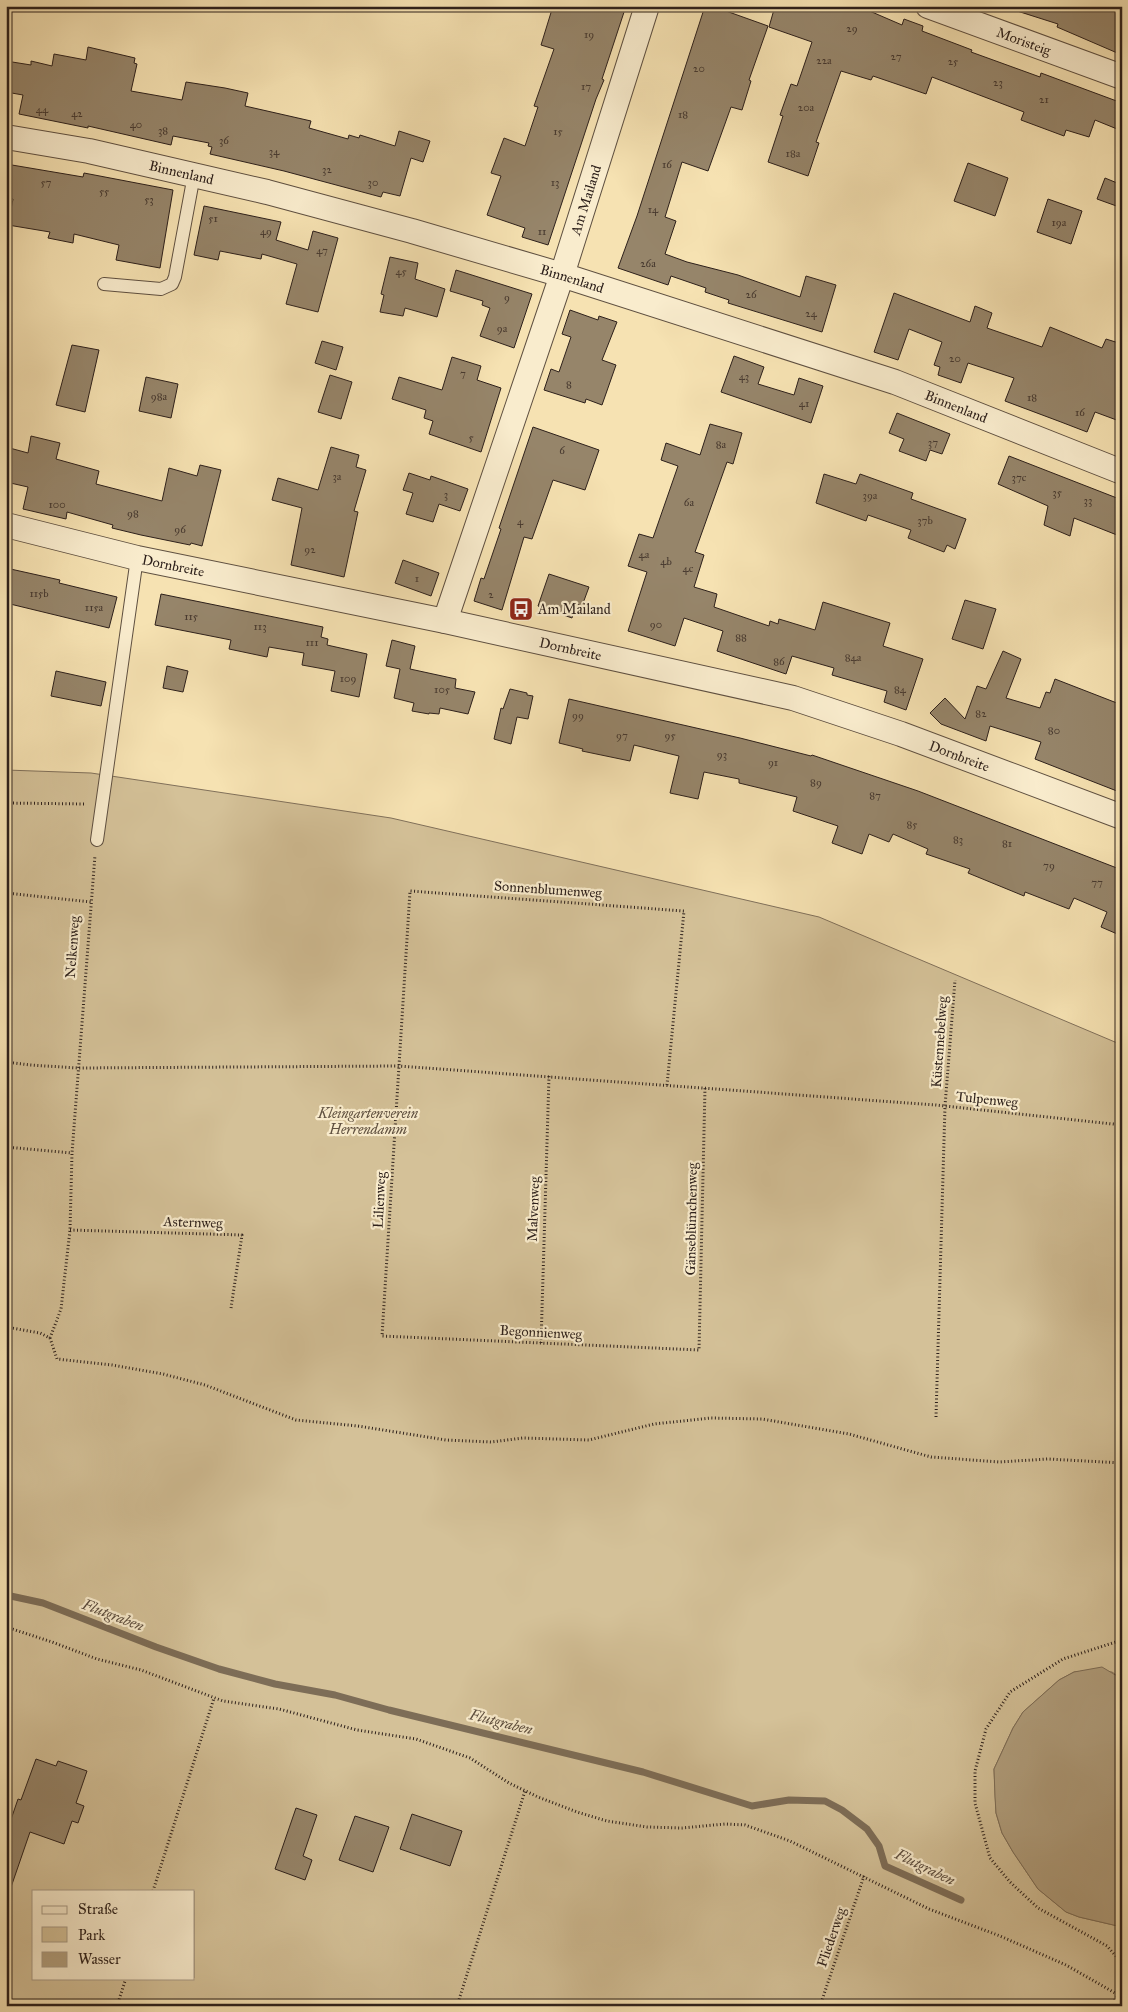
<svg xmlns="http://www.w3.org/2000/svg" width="1128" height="2012" viewBox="0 0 1128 2012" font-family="'IM FELL Great Primer',serif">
  <rect width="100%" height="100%" fill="#f6e2b2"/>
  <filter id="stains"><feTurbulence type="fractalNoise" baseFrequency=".004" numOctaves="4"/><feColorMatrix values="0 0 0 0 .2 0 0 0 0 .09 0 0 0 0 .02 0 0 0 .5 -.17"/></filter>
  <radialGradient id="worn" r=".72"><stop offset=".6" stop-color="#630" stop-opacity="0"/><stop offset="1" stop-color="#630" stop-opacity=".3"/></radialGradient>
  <path fill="#d4c198" stroke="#80705a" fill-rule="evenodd" d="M6,770L91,773L391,818L819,917L1122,1045V1679L1112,1672L1086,1671L1074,1672L1059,1680L1023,1712L1013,1728L994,1769L996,1813L1002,1833L1013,1852L1038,1889L1066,1912L1079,1917L1122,1927V2006H6ZM34,1891H194V1978H34Z"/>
  <path fill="#b2a07f" stroke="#7d6d57" d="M1102,1667L1122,1679V1927L1079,1917L1066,1912L1038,1889L1013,1852L1002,1833L996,1813L995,1797L994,1769L1013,1728L1023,1712L1059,1680L1074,1672Z"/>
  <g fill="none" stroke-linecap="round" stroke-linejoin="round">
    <path stroke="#7d6d57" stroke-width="7" d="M6,1595L43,1603L156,1647L219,1669L275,1684L335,1695L389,1710L643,1772L752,1806L789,1800L825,1801L842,1810L867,1829L879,1846L885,1866L961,1900"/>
  </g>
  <path fill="#96856a" stroke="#2d201b" d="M553,6H626L602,79L604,80L596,99L548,245L522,237L525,228L487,215L501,176L491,173L504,138L525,146L538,107L534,106L554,49L541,45Z
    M705,6H712L768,26L749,80L751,81L742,110L731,107L708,171L682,162L665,217L676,221L665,254L687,262L738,275L800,297L806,276L836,285L822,332L728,303L729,300L705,292L706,288L671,276L668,285L618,268L637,216Z
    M775,6H858L902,25L904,19L923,26L922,31L972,50L971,52L1040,77L1041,73L1122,103V131L1095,120L1089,137L1066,130L1064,136L1021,120L1024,112L932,77L926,94L873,76L871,80L841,71L816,142L819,143L808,176L768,162L783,116L780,115L791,84L797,86L812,42L769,27Z
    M1015,6H1122V55L1057,27L1058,24L1014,10Z
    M88,47L135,58L134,63L137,64L131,91L182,100L186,82L225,88L248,93L245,106L311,121L309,128L348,139L349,135L359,138L360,135L395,146L399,131L430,141L423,162L411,158L400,196L383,192L381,197L284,171L210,154L212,147L208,146L209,143L173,136L171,145L88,126V128L19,114L23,95L6,92V61L31,65V61L52,66L54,54L86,60Z
    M968,163L1008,178L995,216L954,201Z
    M6,164L83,177L84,173L173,190L160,268L116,260L119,245L74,234L73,243L48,238L50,232L8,225L13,199L6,198Z
    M1105,178L1122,185V208L1097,199Z
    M1048,199L1082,211L1071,244L1037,232Z
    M204,206L281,222L276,240L308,250L313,231L338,238L318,312L286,304L297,264L262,254L261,259L220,251L218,260L194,255Z
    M390,257L418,263L415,279L445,289L437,317L405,308L403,316L380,312L384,295L381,294Z
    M456,270L532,294L514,348L480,336L490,308L482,305L483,301L450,291Z
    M894,293L970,322L975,306L992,313L987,328L1042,347L1050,327L1102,348L1106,339L1122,344V422L1095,412L1087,432L1061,422L1005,401L1014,378L968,363L961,383L938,375L940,367L934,365L942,342L909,329L898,360L874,352Z
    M570,310L598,320L599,316L617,322L602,360L616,365L602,405L586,399L585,403L544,390L551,369L559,372L571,337L562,334Z
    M322,341L343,347L336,370L315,363Z
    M72,345L99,350L85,412L56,405Z
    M734,356L764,367L758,384L794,395L799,378L823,386L811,423L721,392Z
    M452,357L481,366L477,380L501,388L481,452L429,434L433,421L424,418L426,410L392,399L399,377L442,390Z
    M330,375L352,382L341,419L318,412Z
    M146,377L178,384L171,418L139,411Z
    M897,413L950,434L942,454L930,450L926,461L899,451L904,439L889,433Z
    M710,424L742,433L733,464L727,462L695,552L704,555L694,587L717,594L714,607L769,626L770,621L778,624L779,619L815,630L823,602L890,623L883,646L923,659L906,710L884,702L887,691L832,675L834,668L792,656L786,674L717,651L723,631L684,618L675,646L628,631L647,572L628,566L639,534L653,538L678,466L661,460L666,443L700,455Z
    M533,427L599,450L585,490L553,480L532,539L524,537L502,610L474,601L481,578L484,579L501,529L499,528Z
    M31,436L60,443L56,459L99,471L96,484L162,501L169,468L197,476L200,465L221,470L202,546L191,543L190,545L141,535L112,528L113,525L67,512L66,519L23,509L28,487L6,482V447L28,453Z
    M331,447L359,455L356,467L366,470L354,511L358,512L344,577L291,565L302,508L272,500L278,478L318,490Z
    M1009,456L1122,500V537L1074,518L1070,536L1044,525L1048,506L998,484Z
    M409,473L430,480L431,476L468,489L460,511L439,504L433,522L406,514L413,493L403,490Z
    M824,474L856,484L860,474L913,493L911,499L966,519L955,549L947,545L944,552L908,538L911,530L868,515L866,521L816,503Z
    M403,560L439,573L431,596L395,583Z
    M6,568L60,580L59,583L117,597L109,628L6,603Z
    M549,574L589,587L582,606L576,604L572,618L538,606Z
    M161,594L323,627L321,637L328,639L327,645L367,654L359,697L331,691L335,671L302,665L304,653L269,647L267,657L229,649L231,640L155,625Z
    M965,600L996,609L983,649L952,639Z
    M392,640L415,646L410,669L456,679L455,688L475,692L468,714L440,708L439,714L429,713V714L412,711L414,703L394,698L400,669L386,666Z
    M1003,651L1021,659L1006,698L1040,708L1046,692L1050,693L1055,679L1122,705V793L1035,759L1041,742L990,726L986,741L941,724L930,713L945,698L965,719L977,686L986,689Z
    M167,666L188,671L183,692L163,688Z
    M56,671L106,682L101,706L51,696Z
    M510,689L527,693V695L533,696L528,719L517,717L511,744L494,739L501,708L503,709Z
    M569,699L740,738L811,756L812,755L918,791L1122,870V936L1101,927L1107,912L1074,898L1069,909L1025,892L1024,896L968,873L970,869L926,854L928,849L893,834L889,842L869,834L862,854L832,843L838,826L793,811L797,797L739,783V779L704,772L698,799L670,793L679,756L634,745L630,761L582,751L583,749L559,743Z
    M36,1759L56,1766L58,1761L87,1771L76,1803L84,1806L78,1823L72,1821L64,1844L30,1832L9,1893H6V1834L18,1799L21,1800Z
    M296,1808L317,1815L303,1856L312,1860L305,1880L275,1869Z
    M412,1814L462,1831L450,1866L400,1849Z
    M355,1816L389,1827L373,1872L339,1860Z"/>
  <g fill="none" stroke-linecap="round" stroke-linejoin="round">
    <defs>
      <path id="service" d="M104,284L161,289L172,284L175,277L194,175
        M97,840L137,558"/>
      <g id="minor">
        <path id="s1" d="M928,6L1122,77"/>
        <path id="s2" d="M6,137L89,151L267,192L412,231L562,275L895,382L1122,472"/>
        <path id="s3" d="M6,525L137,558L445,621L793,698L901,734L1122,817"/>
        <path id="s4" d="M445,621L562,275L647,6"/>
      </g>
    </defs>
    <use href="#service" stroke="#5f5041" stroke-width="14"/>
    <use href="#minor" stroke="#5f5041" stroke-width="26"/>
    <path stroke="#2d201b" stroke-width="3" stroke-dasharray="1 2.5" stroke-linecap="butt" d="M6,803L86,804
      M6,893L91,902
      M6,1062L30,1065L78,1068L398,1066L936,1105L1122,1125
      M667,1085L684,911L410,891L382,1336L699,1350L705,1088
      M6,1147L72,1153
      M70,1230L242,1235L231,1308
      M6,1327L40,1333L50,1338
      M50,1338L57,1359L112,1365L163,1374L205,1385L296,1420L358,1426L446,1440L491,1442L523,1438L589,1440L654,1424L711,1418L762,1419L849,1434L931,1457L999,1462L1048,1459L1122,1463
      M50,1338L61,1309L70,1230L72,1153L95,855
      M541,1343L549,1076
      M936,1417L945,1106L955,980
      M6,1627L52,1642L97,1659L141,1670L223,1701L279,1709L357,1730L416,1739L470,1758L509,1783L538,1797L577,1812L607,1821L647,1827L682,1828L725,1824L745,1825L790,1841L929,1909L1000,1936L1066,1965L1122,1997
      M1122,1640L1063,1659L1010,1692L986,1729L975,1771V1803L990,1858L1010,1882L1038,1908L1107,1946L1122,1963
      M153,1891L214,1698
      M117,2006L126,1978
      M457,2006L525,1791
      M820,2006L864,1876
      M1110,2006L1118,1996"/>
    <use href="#service" stroke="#f9eccd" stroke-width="12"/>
    <use href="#minor" stroke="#f9eccd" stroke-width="24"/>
  </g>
  <defs>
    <symbol id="bus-square" viewBox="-11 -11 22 22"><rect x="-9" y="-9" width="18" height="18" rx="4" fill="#8f2418" stroke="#f9eccd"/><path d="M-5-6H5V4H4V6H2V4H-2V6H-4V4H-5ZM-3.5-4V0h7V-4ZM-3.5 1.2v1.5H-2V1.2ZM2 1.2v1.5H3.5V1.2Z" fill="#fff"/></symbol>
  </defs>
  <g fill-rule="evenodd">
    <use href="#bus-square" x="507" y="595" width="28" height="28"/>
  </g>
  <g text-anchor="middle" stroke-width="4.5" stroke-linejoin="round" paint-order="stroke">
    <g font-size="11" fill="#47392f">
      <text x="852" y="32">29</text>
      <text x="589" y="38">19</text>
      <text x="896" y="60">27</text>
      <text x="824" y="64">22a</text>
      <text x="953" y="65">25</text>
      <text x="699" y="72">20</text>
      <text x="998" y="86">23</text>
      <text x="586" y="90">17</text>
      <text x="1044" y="103">21</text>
      <text x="806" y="111">20a</text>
      <text x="42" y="113">44</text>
      <text x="77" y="117">42</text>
      <text x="683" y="118">18</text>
      <text x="136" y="128">40</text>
      <text x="163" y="134">38</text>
      <text x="558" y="135">15</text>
      <text x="224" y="144">36</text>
      <text x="274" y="155">34</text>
      <text x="793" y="157">18a</text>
      <text x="667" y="168">16</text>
      <text x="327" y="173">32</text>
      <text x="46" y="186">57</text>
      <text x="373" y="186">30</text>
      <text x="555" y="186">13</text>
      <text x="104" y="195">55</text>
      <text x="149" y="203">53</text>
      <text x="653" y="213">14</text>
      <text x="213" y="222">51</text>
      <text x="1059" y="226">19a</text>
      <text x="266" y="235">49</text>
      <text x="542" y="235">11</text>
      <text x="322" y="254">47</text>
      <text x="648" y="267">26a</text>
      <text x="401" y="275">45</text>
      <text x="751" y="298">26</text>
      <text x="507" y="301">9</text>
      <text x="811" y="317">24</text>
      <text x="502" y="332">9a</text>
      <text x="955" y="362">20</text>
      <text x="463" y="377">7</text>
      <text x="744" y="380">43</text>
      <text x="569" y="388">8</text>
      <text x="159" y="400">98a</text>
      <text x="1032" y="401">18</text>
      <text x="804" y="407">41</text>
      <text x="1080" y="416">16</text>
      <text x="471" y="441">5</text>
      <text x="933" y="446">37</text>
      <text x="721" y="448">8a</text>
      <text x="562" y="454">6</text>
      <text x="337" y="480">3a</text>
      <text x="1019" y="481">37c</text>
      <text x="1057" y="496">35</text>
      <text x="446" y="498">3</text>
      <text x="870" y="499">39a</text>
      <text x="1088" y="504">33</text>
      <text x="689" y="506">6a</text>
      <text x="57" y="508">100</text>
      <text x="133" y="517">98</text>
      <text x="925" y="524">37b</text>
      <text x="520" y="525">4</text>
      <text x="180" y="533">96</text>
      <text x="310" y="553">92</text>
      <text x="644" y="558">4a</text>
      <text x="666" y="565">4b</text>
      <text x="688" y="572">4c</text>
      <text x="417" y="582">1</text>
      <text x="39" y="597">115b</text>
      <text x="491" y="598">2</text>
      <text x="94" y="611">115a</text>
      <text x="191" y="620">115</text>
      <text x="656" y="628">90</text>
      <text x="260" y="630">113</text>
      <text x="741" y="641">88</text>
      <text x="312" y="646">111</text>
      <text x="853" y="661">84a</text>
      <text x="779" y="665">86</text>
      <text x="348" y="682">109</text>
      <text x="442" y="693">105</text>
      <text x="900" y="693">84</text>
      <text x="981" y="717">82</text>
      <text x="578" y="719">99</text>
      <text x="1054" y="734">80</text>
      <text x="622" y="739">97</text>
      <text x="670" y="739">95</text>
      <text x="722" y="758">93</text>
      <text x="773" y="766">91</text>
      <text x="816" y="786">89</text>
      <text x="875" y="799">87</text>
      <text x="912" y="828">85</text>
      <text x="958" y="843">83</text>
      <text x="1007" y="847">81</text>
      <text x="1049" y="869">79</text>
      <text x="1097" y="886">77</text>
    </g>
    <g font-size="14" fill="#2d201b" stroke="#f9eccd">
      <text dy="5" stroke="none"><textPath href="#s1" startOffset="102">Moristeig</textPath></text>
      <text dy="5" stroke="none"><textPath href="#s2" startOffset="179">Binnenland</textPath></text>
      <text dy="5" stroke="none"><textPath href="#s4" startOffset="444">Am Mailand</textPath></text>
      <text dy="5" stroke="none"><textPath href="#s2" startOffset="584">Binnenland</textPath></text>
      <text dy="5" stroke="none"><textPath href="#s2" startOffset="989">Binnenland</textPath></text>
      <text dy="5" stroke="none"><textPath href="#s3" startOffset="172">Dornbreite</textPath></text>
      <text dy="5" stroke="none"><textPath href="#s3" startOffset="578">Dornbreite</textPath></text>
      <text dy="5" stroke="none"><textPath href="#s3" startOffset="982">Dornbreite</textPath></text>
      <text transform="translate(548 889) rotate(4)" y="5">Sonnenblumenweg</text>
      <text transform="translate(72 947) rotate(-86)" y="5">Nelkenweg</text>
      <text transform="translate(939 1042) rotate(-86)" y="5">Küstennebelweg</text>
      <text transform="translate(987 1099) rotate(6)" y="5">Tulpenweg</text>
      <text transform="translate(379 1200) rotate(-87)" y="5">Lilienweg</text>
      <text transform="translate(533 1209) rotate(-88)" y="5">Malvenweg</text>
      <text transform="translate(691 1219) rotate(-89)" y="5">Gänseblümchenweg</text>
      <text transform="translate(193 1222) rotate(2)" y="5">Asternweg</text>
      <text transform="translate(541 1332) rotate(3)" y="5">Begonnienweg</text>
      <text transform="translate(831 1937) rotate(-71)" y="5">Fliederweg</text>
    </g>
    <g font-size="14" fill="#2d201b" stroke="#f9eccd" text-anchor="start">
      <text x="538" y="614">Am Mailand</text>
    </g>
    <g font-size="14" font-style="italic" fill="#5f5040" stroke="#f9eccd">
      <text x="368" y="1118">Kleingartenverein<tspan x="368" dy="16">Herrendamm</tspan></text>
    </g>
    <g font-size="15" font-style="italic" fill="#5c4d3e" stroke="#f9eccd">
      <text transform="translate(113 1615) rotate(21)" y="5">Flutgraben</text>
      <text transform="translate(501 1722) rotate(14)" y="5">Flutgraben</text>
      <text transform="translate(925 1867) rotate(26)" y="5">Flutgraben</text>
    </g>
  </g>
  <rect width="1128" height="2012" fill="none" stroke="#f6e2b2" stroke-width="25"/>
  <rect x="8" y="8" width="1113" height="1997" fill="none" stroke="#2d201b" stroke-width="2.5"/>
  <rect x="12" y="12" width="1103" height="1987" fill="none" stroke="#2d201b"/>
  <rect x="32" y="1890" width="162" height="90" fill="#f9eccd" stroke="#a79a86"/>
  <rect x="42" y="1906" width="25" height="8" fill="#f9eccd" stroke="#a79a86"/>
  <text x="78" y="1914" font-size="15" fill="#2d201b">Straße</text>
  <rect x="42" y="1927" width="25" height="15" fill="#d4c198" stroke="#a79a86"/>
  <text x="78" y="1940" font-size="15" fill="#2d201b">Park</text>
  <rect x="42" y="1952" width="25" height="15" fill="#b2a07f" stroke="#a79a86"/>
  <text x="78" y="1964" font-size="15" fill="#2d201b">Wasser</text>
  <rect width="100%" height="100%" filter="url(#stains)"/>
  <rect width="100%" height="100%" fill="url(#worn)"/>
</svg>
